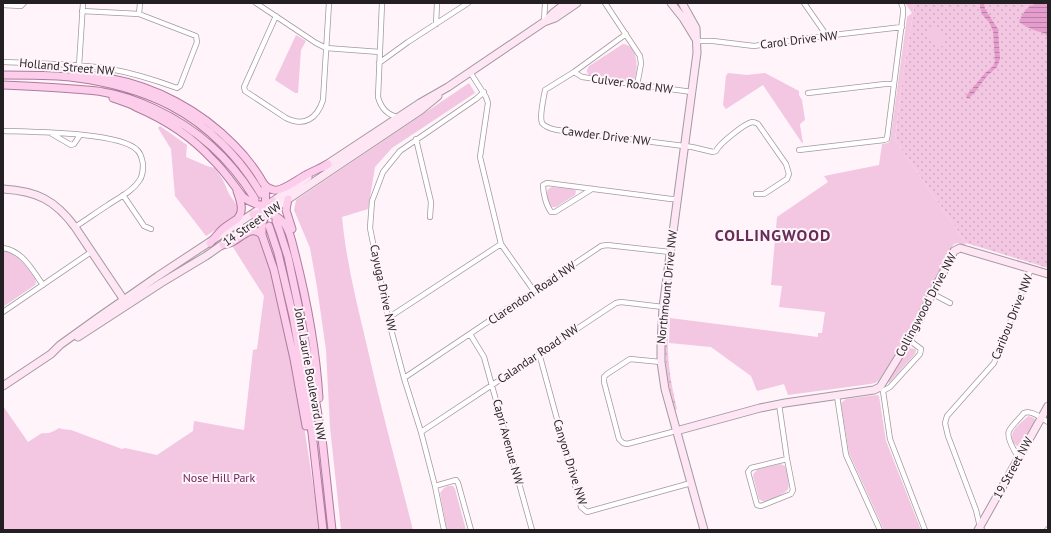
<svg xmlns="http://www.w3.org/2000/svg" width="1051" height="533" viewBox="0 0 1051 533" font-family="'PT Sans',sans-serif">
  <defs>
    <pattern id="grass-dots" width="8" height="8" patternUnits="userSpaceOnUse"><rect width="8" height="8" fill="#f3c6e2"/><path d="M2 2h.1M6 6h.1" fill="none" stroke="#d0aac2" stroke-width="1.8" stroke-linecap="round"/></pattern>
    <pattern id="water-rules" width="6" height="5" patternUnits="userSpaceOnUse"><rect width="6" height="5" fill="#e49dcc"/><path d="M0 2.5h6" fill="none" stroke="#b97fa5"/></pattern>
  </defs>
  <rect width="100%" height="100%" fill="#fef4fa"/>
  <path fill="url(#grass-dots)" d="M911,3H1048V268L966,243L895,140L902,81L914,8Z
    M670,313C665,347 669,376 677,409L675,410C666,379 662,347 667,315Z"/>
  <path fill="#f3c6e2" d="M905,3H911L914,8L902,81L895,140L966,243L965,245L957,243L953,245L909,333L879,380L875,383L870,384L788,395L784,384L757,391L751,376L711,347L669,343L670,318L818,337V333H822L825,312L779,307L782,286L771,285L777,217L828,182L824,176L879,165L882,144L888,143L890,141L907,17L912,13Z
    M933,25C941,29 946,37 943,46C933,47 927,39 927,29Z
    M296,35L306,41L301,50L298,93H295L275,80Z
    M623,44C638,45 639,70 634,80L630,82L590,76L587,72V70L589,66Z
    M728,73L747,75L765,73L799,91V95L802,100L805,120L801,123L800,125L803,143H802L763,85L726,109L723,105L726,76Z
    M469,83L475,93L392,148L375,167L368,209L342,217C346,260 356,300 366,342C380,405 397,467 413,530H341L330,427L326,350L317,287L310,248L294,210L296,200Z
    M160,126L187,145L186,157L207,166L215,168L223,180L229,194L238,207V211L235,215L229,221L206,236L175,196L171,149L158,128Z
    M552,187L573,189L576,191L575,195L556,207C553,207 552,208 550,205C547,201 546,193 548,189Z
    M250,233L259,235L264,247L277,296L302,413L320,530H3V406L28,442L42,433C49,434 53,432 59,428L62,429L71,430L122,449L125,448L157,455L193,431L194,421L244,430L253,350L257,349L264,296L231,244Z
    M3,250C19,255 26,266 35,279L36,282L35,285L3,307Z
    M910,348L915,349L916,351L915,354L890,382L887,383V380L907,350Z
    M877,395L879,396L886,441L921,530H884L849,453L841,403L846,399Z
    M1029,416L1034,418L1036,422L1023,446C1019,447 1017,447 1014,443C1007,432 1020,424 1027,417Z
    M780,464L785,466C787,471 790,485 788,489C786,494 770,499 765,501H762L759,499L753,476L754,473L758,469Z
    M448,486H453L455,489L466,530H447L440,493L444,488Z"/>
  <path fill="url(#water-rules)" d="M980,3H984L985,9L998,29L1000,59L997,67L987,76L975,92L968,99L966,97L967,95L985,73L993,66L995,61L993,31L989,22L985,18L982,14L980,8Z
    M1038,3H1043L1048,5V38C1045,31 1040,33 1034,30C1029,28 1023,25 1019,22C1023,12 1027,6 1038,3Z"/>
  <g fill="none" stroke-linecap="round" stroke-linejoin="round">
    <defs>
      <path id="street" d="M256,3L316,43L326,48L380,52
        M382,3L378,97C381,108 387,115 398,117
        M605,3L640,56L641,64L637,85
        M804,3L827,36
        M3,5L21,6L24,3
        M82,11L139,14
        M276,16L244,87L245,91L286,118C304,127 317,119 323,100L329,3
        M544,22L545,3
        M436,24L437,3
        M626,34L574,72L545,90C544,97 539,116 542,123C545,127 552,129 557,130L692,147L713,152L716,151C719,144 744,124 752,122C755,122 756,123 758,124L786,164L789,174L787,179L764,194H756
        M697,41H713L754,46L816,37L902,27
        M3,62C38,64 75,63 110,69C133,73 155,80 177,88L180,86L197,42L196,36L139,14L140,3
        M379,63L408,42L468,3
        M79,66L83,3
        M470,72L486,97L488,103L480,157L501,244L534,291
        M574,72L582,77L692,92
        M808,93L885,84H894
        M3,131C30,132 120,132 137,150C141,153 142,159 143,164C143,170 143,176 139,181C132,192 118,198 108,205C97,212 86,220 75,227
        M52,134L71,145L74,144L80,135
        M416,139L431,202L430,217
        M799,150L884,140L887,139L903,14V8L901,3
        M592,189L555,212H551C546,205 543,193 543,185L547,183L671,199H677
        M123,195L144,226L151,229
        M3,248C23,251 32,270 43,285
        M933,294L950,303
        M3,312L91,252
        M388,318L501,244
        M470,334L484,357L532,530
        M539,353L581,507L587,512L691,483
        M661,362L630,359L607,374L604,377V382L619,439L623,443L627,444L676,431
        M404,378L601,246L607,245L670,252
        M880,387L883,391L890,439L925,530
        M883,391L890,387L920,354L921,349L909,340
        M837,396L846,455L880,530
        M779,404L787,459
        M421,432L616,303L621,302L663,307
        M1019,458C1015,452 1006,438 1009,431C1012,425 1019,419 1024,413C1032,410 1041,418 1048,422
        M787,459L793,490L791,494L761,506L757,505L748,472L751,468Z
        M435,486L456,480L458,483L471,530
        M444,530L435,486L421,432L404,378L388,318L370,228L372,201L383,172L400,151L476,99L484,92
        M982,530L980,527L976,510L948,436L945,423L947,416L994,363L1031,269
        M1047,530L1048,529"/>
      <path id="secondary" d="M671,3L683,18L697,41
        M682,3L696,28L697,53L663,307L661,344V362L665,389L704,530
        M546,21L553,13L566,3
        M323,167L420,103L448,87L544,22L555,18L577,3
        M3,189C37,191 55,200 75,227L126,303
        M269,204L308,177
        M272,210L421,110L438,96
        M78,337L161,283L206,256L260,218
        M3,386L51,354L60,345L99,317L158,276L258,210
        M676,431L760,408L785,403L874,390L880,387L909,340L954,251L960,248L1048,274
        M978,530L1048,406"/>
      <path id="primary" d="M3,75C25,75 48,75 70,77C103,81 141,90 171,106C209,126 240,158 261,194
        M69,77C83,73 93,75 108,78C156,87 200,110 234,145C244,155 252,165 259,176C261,179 262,182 264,184C266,187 270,189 274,190C282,192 298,179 306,175C313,171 321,168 328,164
        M3,85C26,86 49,87 73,89C83,90 93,90 103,92C121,95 138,101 155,109C198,129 230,158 255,199
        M113,98C121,101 129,103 136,107C164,119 192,137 212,159C224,170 233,184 243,197C253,205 265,207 277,207
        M288,199L286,210L292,229
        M253,214C262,213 274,213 281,220C290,228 292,243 295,254C307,301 316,349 319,398
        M256,220C265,206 267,204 265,187
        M276,221L280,232L288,257L303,328L322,438L332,530
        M269,226L278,253L293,316L303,373L312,433L323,530
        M262,235V223L273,201
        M210,243C215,238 219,232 224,228C228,225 233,222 237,219C245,211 240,200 237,191
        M223,245C226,244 229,244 232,242C242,237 252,224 262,235L274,270L294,359L306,426"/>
    </defs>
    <use href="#street" stroke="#a3999f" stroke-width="6"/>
    <use href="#secondary" stroke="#a3999f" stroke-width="9"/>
    <use href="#primary" stroke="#af7b9d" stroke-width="9"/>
    <use href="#street" stroke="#fff" stroke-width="4.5"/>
    <use href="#secondary" stroke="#fee6f5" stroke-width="7"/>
    <use href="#primary" stroke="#fcceec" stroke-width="7"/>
  </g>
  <g text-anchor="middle" stroke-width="4" stroke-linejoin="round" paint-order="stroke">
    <g font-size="12" fill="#241f22" stroke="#fef4fa">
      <text transform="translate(799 40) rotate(-7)" y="4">Carol Drive NW</text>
      <text transform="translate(67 67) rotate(5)" y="4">Holland Street NW</text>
      <text transform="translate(632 84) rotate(8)" y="4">Culver Road NW</text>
      <text transform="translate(606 136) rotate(7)" y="4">Cawder Drive NW</text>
      <text transform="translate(252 224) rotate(-35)" y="4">14 Street NW</text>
      <text transform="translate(667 287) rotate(-84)" y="4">Northmount Drive NW</text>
      <text transform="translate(383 288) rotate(78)" y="4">Cayuga Drive NW</text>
      <text transform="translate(532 293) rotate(-34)" y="4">Clarendon Road NW</text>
      <text transform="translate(926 305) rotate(-62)" y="4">Collingwood Drive NW</text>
      <text transform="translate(1012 317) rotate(-68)" y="4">Caribou Drive NW</text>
      <text transform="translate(538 354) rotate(-34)" y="4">Calandar Road NW</text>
      <text transform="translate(310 374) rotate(80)" y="4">John Laurie Boulevard NW</text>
      <text transform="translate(508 442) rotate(75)" y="4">Capri Avenue NW</text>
      <text transform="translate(570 462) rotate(73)" y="4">Canyon Drive NW</text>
      <text transform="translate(1013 468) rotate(-61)" y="4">19 Street NW</text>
    </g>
    <g font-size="12" fill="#6e1d59" stroke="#fef4fa">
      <text x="219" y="482">Nose Hill Park</text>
    </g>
    <g font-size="16" font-weight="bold" letter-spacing="1" fill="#672d56" stroke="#fef4fa">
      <text x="773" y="241">COLLINGWOOD</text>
    </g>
  </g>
  <rect width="1051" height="533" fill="none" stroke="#241f22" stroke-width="8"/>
</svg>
